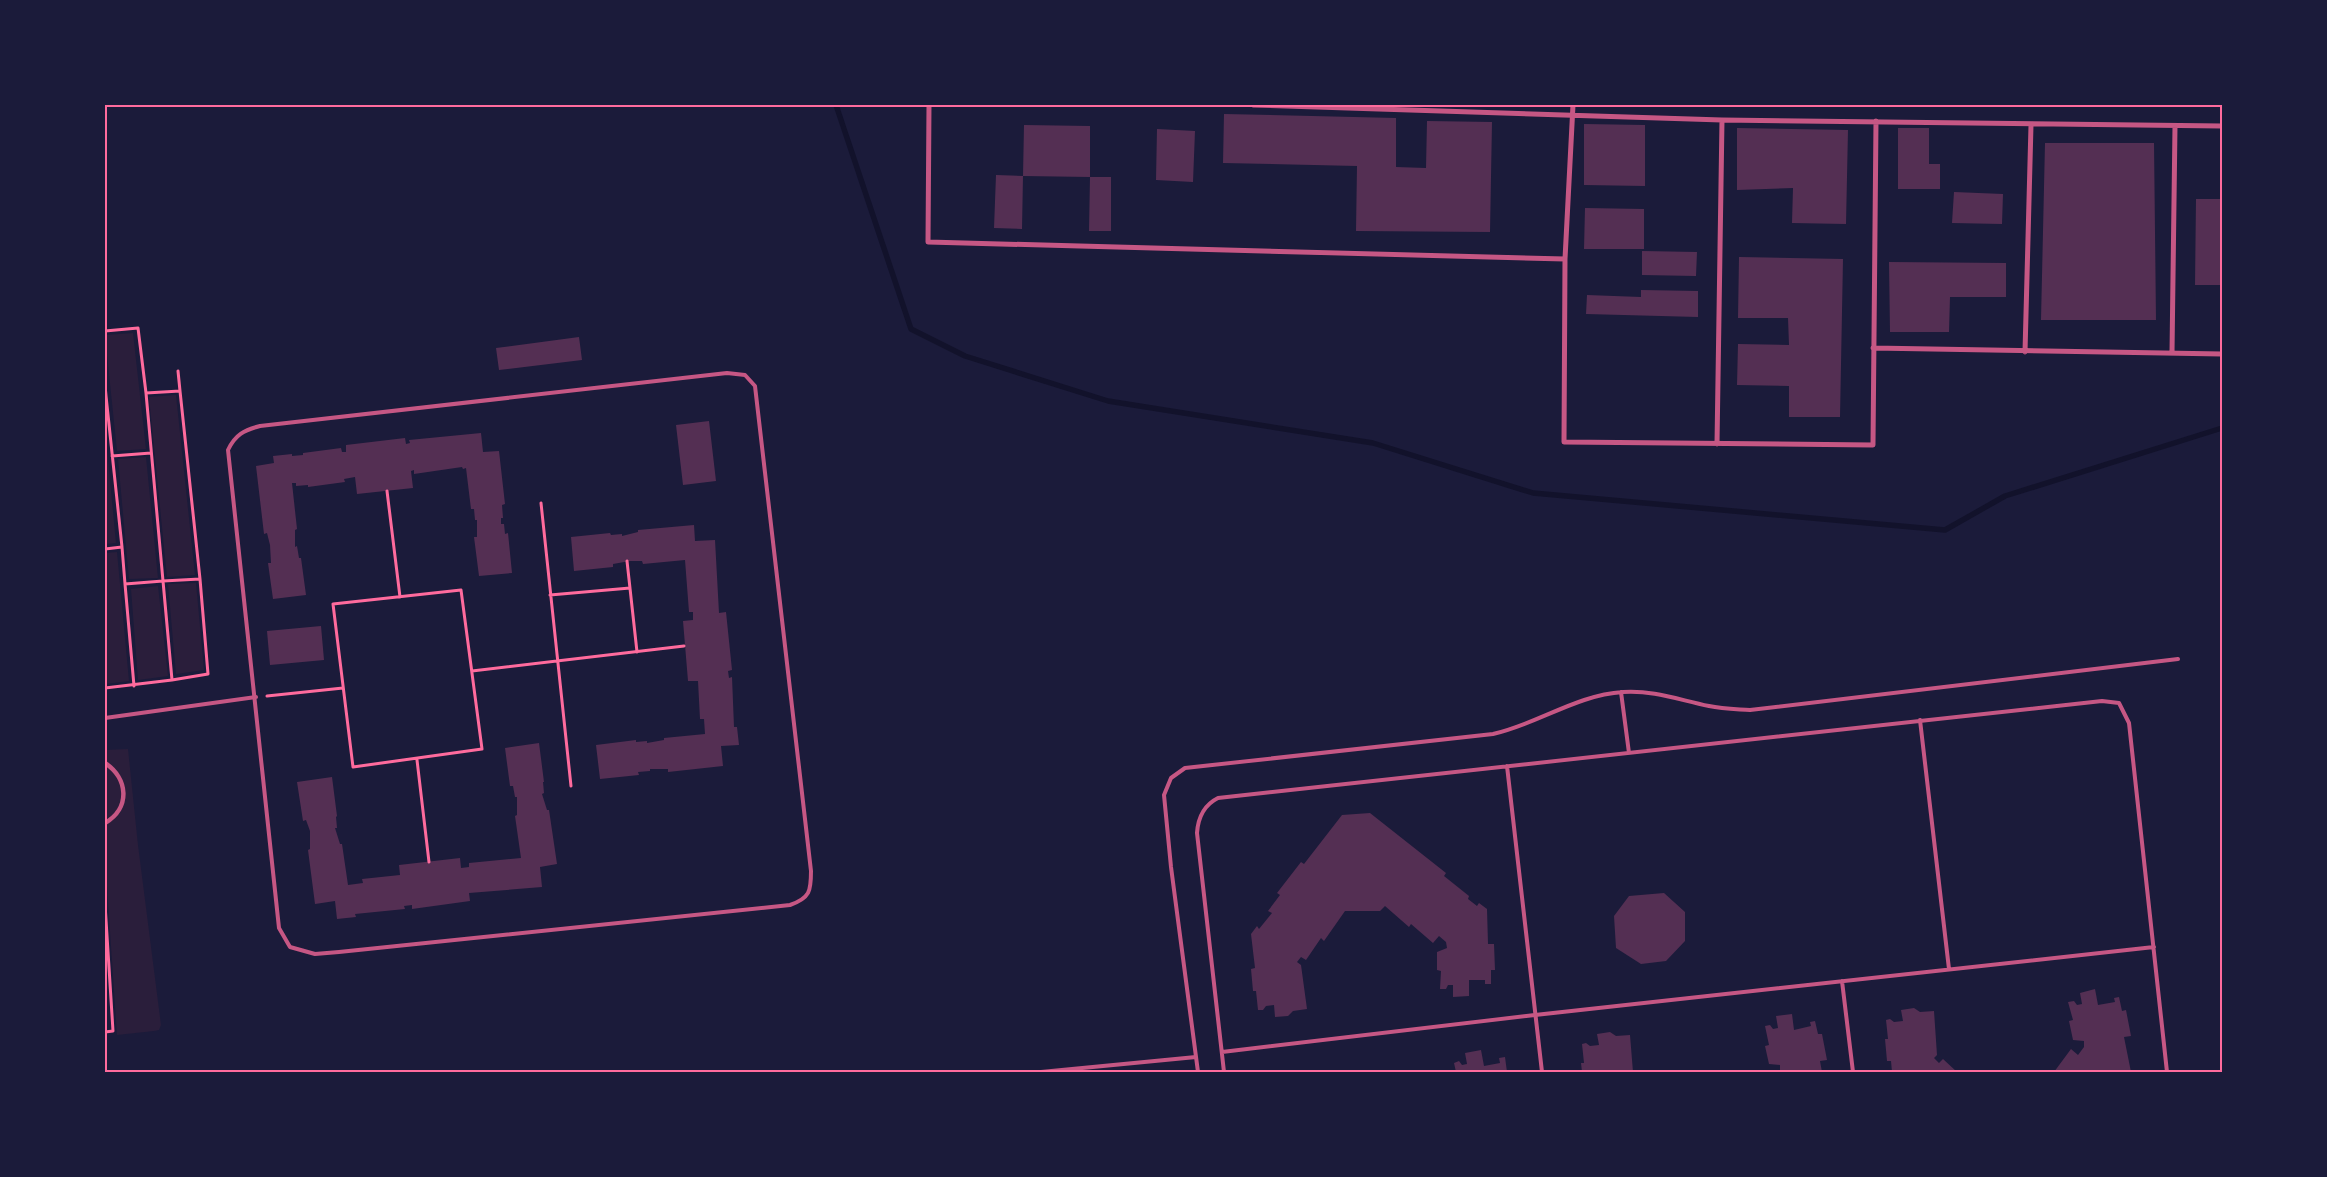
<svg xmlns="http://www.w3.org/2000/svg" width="2327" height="1177" viewBox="0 0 2327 1177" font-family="Lora,serif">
  <rect width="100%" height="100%" fill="#1b1b3a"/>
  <path fill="#2a1e3b" d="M133,333L146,449L117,451L105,335Z
    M176,395L195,575L167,577L149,397Z
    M105,428L116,543L105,544Z
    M146,457L158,578L129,579L118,459Z
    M117,552L129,681L105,684V553Z
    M196,583L204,670L176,674L168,584Z
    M158,586L168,676L138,680L131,589Z
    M128,749L138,845L161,1025L159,1030L154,1031L117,1035L105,857V750Z"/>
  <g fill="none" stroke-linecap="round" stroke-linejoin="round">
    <path stroke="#12122b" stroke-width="5.5" d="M836,105L911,329L965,356L1108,401L1373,443L1533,493L1945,530L2005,496L2222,428"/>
  </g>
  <path fill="#542f53" d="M1224,114L1396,118V167L1426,168L1427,121L1492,122L1490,232L1356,231L1357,166L1223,163Z
    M1584,124L1645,125V186L1584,185Z
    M1024,125L1090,126V177L1023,176Z
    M1737,128L1848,130L1846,224L1792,223L1793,188L1737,190Z
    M1898,128H1929V164H1940V189H1898Z
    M1157,129L1195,131L1193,182L1156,180Z
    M2045,143H2154L2156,320H2041Z
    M996,175L1023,176L1022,229L994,228Z
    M1090,177H1111V231H1089Z
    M1954,192L2003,194L2002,224L1952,223Z
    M2196,199H2222V285H2195Z
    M1585,208L1644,209V249H1584Z
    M1642,251L1697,252L1696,276L1642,275Z
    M1739,257L1843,259L1840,417H1789V386L1737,385L1738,344L1789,345L1788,318H1738Z
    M1889,262L2006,263V297H1950L1949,332H1890Z
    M1641,290L1698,291V317L1586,314L1587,295L1641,297Z
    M579,337L582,360L499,370L496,348Z
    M709,421L716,481L683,485L676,425Z
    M481,433L483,452L499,451L505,504L502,505L503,518H501V524H504L505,534L508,533L512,573L479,576L474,537H477V520H475L474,509H471L466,468L463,469L462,467L414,474V470L411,471L413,488L357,494L355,477L344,479L345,482L308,487V485L296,486V483H292L297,529L295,530V547L297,546L299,558H301L306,595L273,599L268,563H271L270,545L267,533L264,534L256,466L274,463L273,456L292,454V456L303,455V453L341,448L342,452H346V445L405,438L406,444L410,443L409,440Z
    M694,525L695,541L715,540L719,613L726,612L732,670L728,671L729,678L732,677L734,727H737L739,745L721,746L723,766L668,772V769H650V771L638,772L639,775L600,779L596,745L636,740V742L647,741V743L664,740V738L705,734L704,719H700L698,681H688L683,621L693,620V612H689L685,560L643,564L642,561H630L613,564V567L574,571L571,537L610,533L611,535L622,534V536L638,532V530Z
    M321,626L324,660L270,665L267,631Z
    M539,743L544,782H543L544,793L542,794L547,810H549L557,864L540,867L542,887L469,893L470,901L412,909V905L404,906L405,909L355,914L356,917L337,919L335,901L315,904L308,850L310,849V831L306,820L303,821L297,782L332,777L337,816L336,817L337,828H335L340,844H342L348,885L363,883L362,879L400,875L399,865L460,858L461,868L469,867V863L521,858L515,816L517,815V797H515L513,786H510L505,748Z
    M1370,813L1446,873L1444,876L1469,896L1468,899L1477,906L1479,903L1487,909L1488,944H1494L1495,970H1491V984H1485V980H1469V996L1453,997V985H1448L1446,989H1440L1441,971L1437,970V952L1447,948L1446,942L1439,936L1433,943L1411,924L1409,927L1385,906L1380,911H1345L1324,941L1321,938L1306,960L1301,957L1297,962L1301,965L1307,1009L1293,1011L1288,1016L1275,1017L1274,1005L1266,1006L1263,1010H1258L1256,991H1253L1251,969L1255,968L1251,934L1257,926L1259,929L1272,913L1268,911L1280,895L1277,893L1301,862L1304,864L1342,815Z
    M1664,893L1685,912V941L1666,961L1641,964L1616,948L1614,916L1629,896Z
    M2095,989L2098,1005L2115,1002L2114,998L2119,997L2122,1011L2126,1010L2131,1036L2124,1037L2131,1072H2054L2071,1049L2078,1055L2084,1047V1041L2073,1040L2069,1021L2073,1020L2068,1002L2074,1001L2077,1005L2082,1004L2080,993Z
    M1914,1008L1920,1012L1934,1011L1937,1055L1934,1058L1939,1063L1943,1059L1957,1072H1892L1891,1061H1887L1885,1039H1888L1886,1020L1890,1019L1894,1022L1903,1021L1901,1010Z
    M1792,1014L1794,1030L1811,1026L1810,1022L1815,1021L1818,1034H1822L1827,1060L1820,1061L1822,1072H1780V1065L1769,1064L1765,1046L1769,1045L1765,1026L1770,1025L1773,1029L1778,1028L1776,1016Z
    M1610,1032L1616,1036L1630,1035L1633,1072H1582L1581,1063H1584L1582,1044L1586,1043L1590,1046L1599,1045L1597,1034Z
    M1481,1050L1484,1066L1500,1063L1499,1058L1505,1057L1507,1072H1456L1454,1063L1459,1061L1462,1065L1467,1064L1465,1053Z"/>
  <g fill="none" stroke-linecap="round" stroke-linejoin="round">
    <path stroke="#ff6b9d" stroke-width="3" d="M105,331L138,328L146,393L180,391L200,579L163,581L172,680L105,688
      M178,371L180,391
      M105,385L106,396
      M106,396L122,547
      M112,456L151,453
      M387,491L400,597
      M541,503L571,786
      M105,549L122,547L125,584L163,581L146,393
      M627,561L637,652
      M125,584L134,686
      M461,590L482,749L353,767L333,604Z
      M550,595L630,588
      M472,671L684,646
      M172,680L208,674L200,579
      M267,696L343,688
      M417,760L429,862
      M105,904L113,1031L105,1032"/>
    <path stroke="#c65784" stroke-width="4" d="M727,373L745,375L755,386L811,871C811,891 810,898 790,905L339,952L315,954L290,947L279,928L228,450C235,435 244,430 260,426Z
      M1621,692L1629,753
      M105,718L256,697
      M1920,720L1949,969
      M1507,766L1542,1072
      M1842,981L1853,1072
      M1222,1052L1535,1015L2154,947
      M1041,1072L1196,1057
      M1198,1072L1171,867L1164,795L1171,778L1185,768L1493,734C1538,724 1576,695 1623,692C1654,690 1679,700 1709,706C1723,709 1736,709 1750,710L2178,659
      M1224,1072L1197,833C1198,818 1204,805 1218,798L2102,701L2119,703L2129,723L2167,1072"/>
    <path stroke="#c65784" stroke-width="4.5" d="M105,763C128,778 131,808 105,823"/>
    <path stroke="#c65784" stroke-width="5" d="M929,105L928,242L1565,259
      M1253,105L1722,120L2222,126
      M1573,105L1565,259L1564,442L1873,445L1876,121
      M1873,348L2222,354
      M2025,352L2031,125
      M2172,353L2175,126
      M1717,444L1722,120"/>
  </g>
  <rect width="2327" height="1177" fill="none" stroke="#1b1b3a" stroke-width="212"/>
  <rect x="106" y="106" width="2115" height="965" fill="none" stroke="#ff6b9d" stroke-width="2"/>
</svg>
